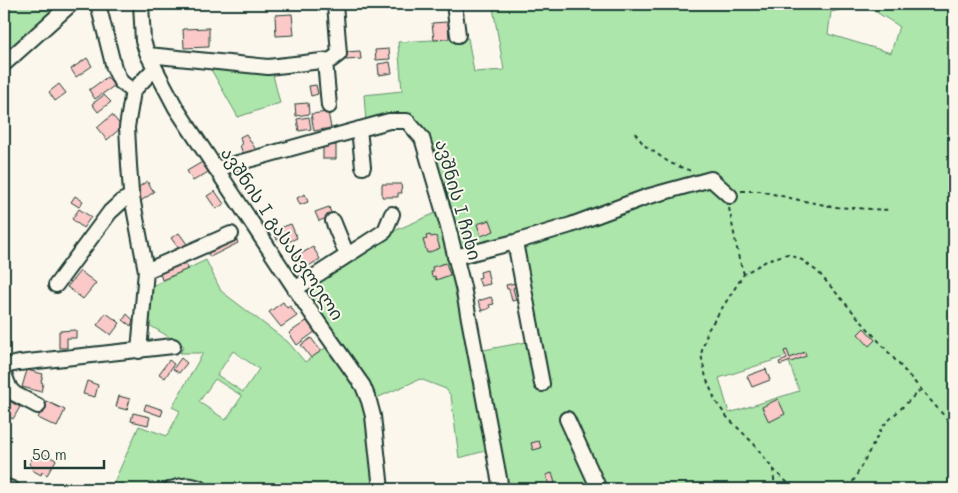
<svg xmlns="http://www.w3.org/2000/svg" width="958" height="493" viewBox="0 0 958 493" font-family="Mali,'Noto Sans Georgian',sans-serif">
  <rect width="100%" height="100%" fill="#fbf7ec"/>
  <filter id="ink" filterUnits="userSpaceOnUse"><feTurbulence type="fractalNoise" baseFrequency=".02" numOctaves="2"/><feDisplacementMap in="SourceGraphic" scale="10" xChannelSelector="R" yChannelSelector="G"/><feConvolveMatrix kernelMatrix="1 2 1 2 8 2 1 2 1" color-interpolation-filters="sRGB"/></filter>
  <g filter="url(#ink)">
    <path fill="#ace6aa" stroke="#66926f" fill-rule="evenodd" d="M4,4H66L4,57Z
      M486,4H954V489H505L478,351L537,340L518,249L461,265L409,117L366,123L364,95L402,91L398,42L468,38L474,72L504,70L493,8ZM868,7L899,26L891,53L828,34L831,12L850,8ZM787,356L799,391L729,413L719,378Z
      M209,66L272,71L280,103L238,117Z
      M438,212L454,269L489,450L459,458L451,396L446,389L420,379L372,400L301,293L387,234Z
      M206,260L221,291L288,342L305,362L328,346L364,398L378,489H209L199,483L165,489H111L139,426L167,436L180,411L172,407L203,353H180L184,346L144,322L150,287ZM233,351L259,369L243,392L217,375ZM215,379L242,396L226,420L199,402Z"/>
    <path fill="#fac9c8" stroke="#1f3d34" d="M292,14L294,35L276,36L275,15Z
      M448,22L449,39L434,40L432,23Z
      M209,28V47L184,48L183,29Z
      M389,49L390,59L376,60L375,50Z
      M360,51L361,59L346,60V52Z
      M87,58L92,66L76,77L71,69Z
      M390,62L392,73L379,75L378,64Z
      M107,77L114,86L95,99L89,90Z
      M59,84L66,93L55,101L49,92Z
      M316,85L318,94L311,96L309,86Z
      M104,95L111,102L98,112L92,104Z
      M308,103L309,114L296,116L295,104Z
      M328,112L331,128L314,131L311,114Z
      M112,115L122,127L107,140L97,128Z
      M309,117L311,129L299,131L297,119Z
      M246,134L256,150L243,154L240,145H242L240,137Z
      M323,145H336V159H323Z
      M204,161L210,171L193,181L187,171Z
      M147,181L154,192L138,203L135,190Z
      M382,184H401L402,193H398V197H382Z
      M215,191L224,204L216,209L207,196Z
      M305,194L308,202L300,205L297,198Z
      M75,196L83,201L79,207L71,202Z
      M329,207L332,216L319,221L315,212Z
      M79,209L91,217L83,228L72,219Z
      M490,220L494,231L481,236L477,224Z
      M291,224L297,238L283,244L281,238L277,240L274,230Z
      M179,233L187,244L179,249L171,238Z
      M430,235L431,237L436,236L440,248L427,253L423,240L427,239L426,236Z
      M235,236L238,243L210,257L206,250Z
      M313,247L320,259L302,270L295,257Z
      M184,260L188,269L162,280L159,270Z
      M446,263L450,275L436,280L435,276L432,277L431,272H433L432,267Z
      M487,270L490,284L481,286L478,278L481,277L480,272Z
      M80,271L96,283L83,299L67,287Z
      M520,282L521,286L513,288L516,300L512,301L509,289H507L506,285Z
      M491,297L494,304L489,305L490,308L482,311L478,301Z
      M283,302L287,308L290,306L297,316L281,327L269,312Z
      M106,313L120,323L111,335L97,325Z
      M127,314L133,320L131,326L123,320Z
      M308,320L316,331L297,345L289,333Z
      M864,328L875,340L869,346L858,334Z
      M76,330V338H67V348H59V331Z
      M311,338L321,351L311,358L301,345Z
      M787,350L790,358L805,352L806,356L791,362V361L780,365L779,362L787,359L784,351Z
      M181,358L187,363L179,373L173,369Z
      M169,360L174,364L165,378L159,374Z
      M766,369L770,380L752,387L747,376Z
      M27,370L43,374L41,382L43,383L41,392L22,387Z
      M87,381L98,385L95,397L83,394Z
      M119,396L130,399L127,410L116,407Z
      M4,398L20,407L13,419L4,414Z
      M778,399L785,414L769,422L762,407Z
      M46,401L65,410L57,427L38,418Z
      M146,404L163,410L161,416L144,410Z
      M133,413L150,417L148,425L131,421Z
      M539,441L541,448L533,450L531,443Z
      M37,450L56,460L47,475L42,472L41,475L32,470L33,467L29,464Z
      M552,473L555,483L549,485L546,475Z"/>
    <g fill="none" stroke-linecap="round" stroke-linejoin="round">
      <defs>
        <path id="minor" d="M98,4L114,68L121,82L133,91
          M141,4L143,41L148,55L176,108L308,308L363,386L369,401L373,416L381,489
          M454,4L458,35
          M148,55L268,67L331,60L339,54L335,4
          M325,61L329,106
          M4,64L71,4
          M359,129L363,167
          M216,169L389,121H407L422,138L447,223L463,287L501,489
          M333,221L347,255
          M515,242L542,384
          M455,257L515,242L571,225L646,197L711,179L730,196
          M146,271L231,234
          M56,285L110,212L122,201L132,196
          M295,289L385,231L392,214
          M139,351L146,271L131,192L129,165L127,127L133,91L155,68
          M4,366L19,363L173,346
          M4,374L10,389L15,394L38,406
          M567,419L599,489
          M4,486L12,489
          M171,489C183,485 189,484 201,489"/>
      </defs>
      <use href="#minor" stroke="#1f3d34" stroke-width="18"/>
      <path stroke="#1f3d34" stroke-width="2" stroke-dasharray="4 4" stroke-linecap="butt" d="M635,133L644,145L670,163L691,171
        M741,191H760L799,200L835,207L890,210
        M729,208L739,259L744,274
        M773,469L794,489
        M775,489L773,469L754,444L727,417L716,402L706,378L701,354L708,330L744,274L770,259L788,254L802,260L818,272L954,427
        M849,489L883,426L921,389"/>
      <use href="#minor" stroke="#fbf7ec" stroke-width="14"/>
    </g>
  </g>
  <g text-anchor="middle" stroke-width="4" stroke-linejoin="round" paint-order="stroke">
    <g font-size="18" fill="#1f3d34" stroke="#fbf7ec">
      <text transform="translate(458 200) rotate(74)" y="6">ავშნის I ჩიხი</text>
      <text transform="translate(282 234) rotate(56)" y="6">ავშნის I გასასვლელი</text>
    </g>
  </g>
  <rect width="958" height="493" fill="none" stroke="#fbf7ec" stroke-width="20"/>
  <rect x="10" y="10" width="938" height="473" fill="none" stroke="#1f3d34" stroke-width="2" filter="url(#ink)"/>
  <path d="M25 460v8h79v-8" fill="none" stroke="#1f3d34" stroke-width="2.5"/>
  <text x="32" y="460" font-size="15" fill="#1f3d34" stroke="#fbf7ec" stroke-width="4" paint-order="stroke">50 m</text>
</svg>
